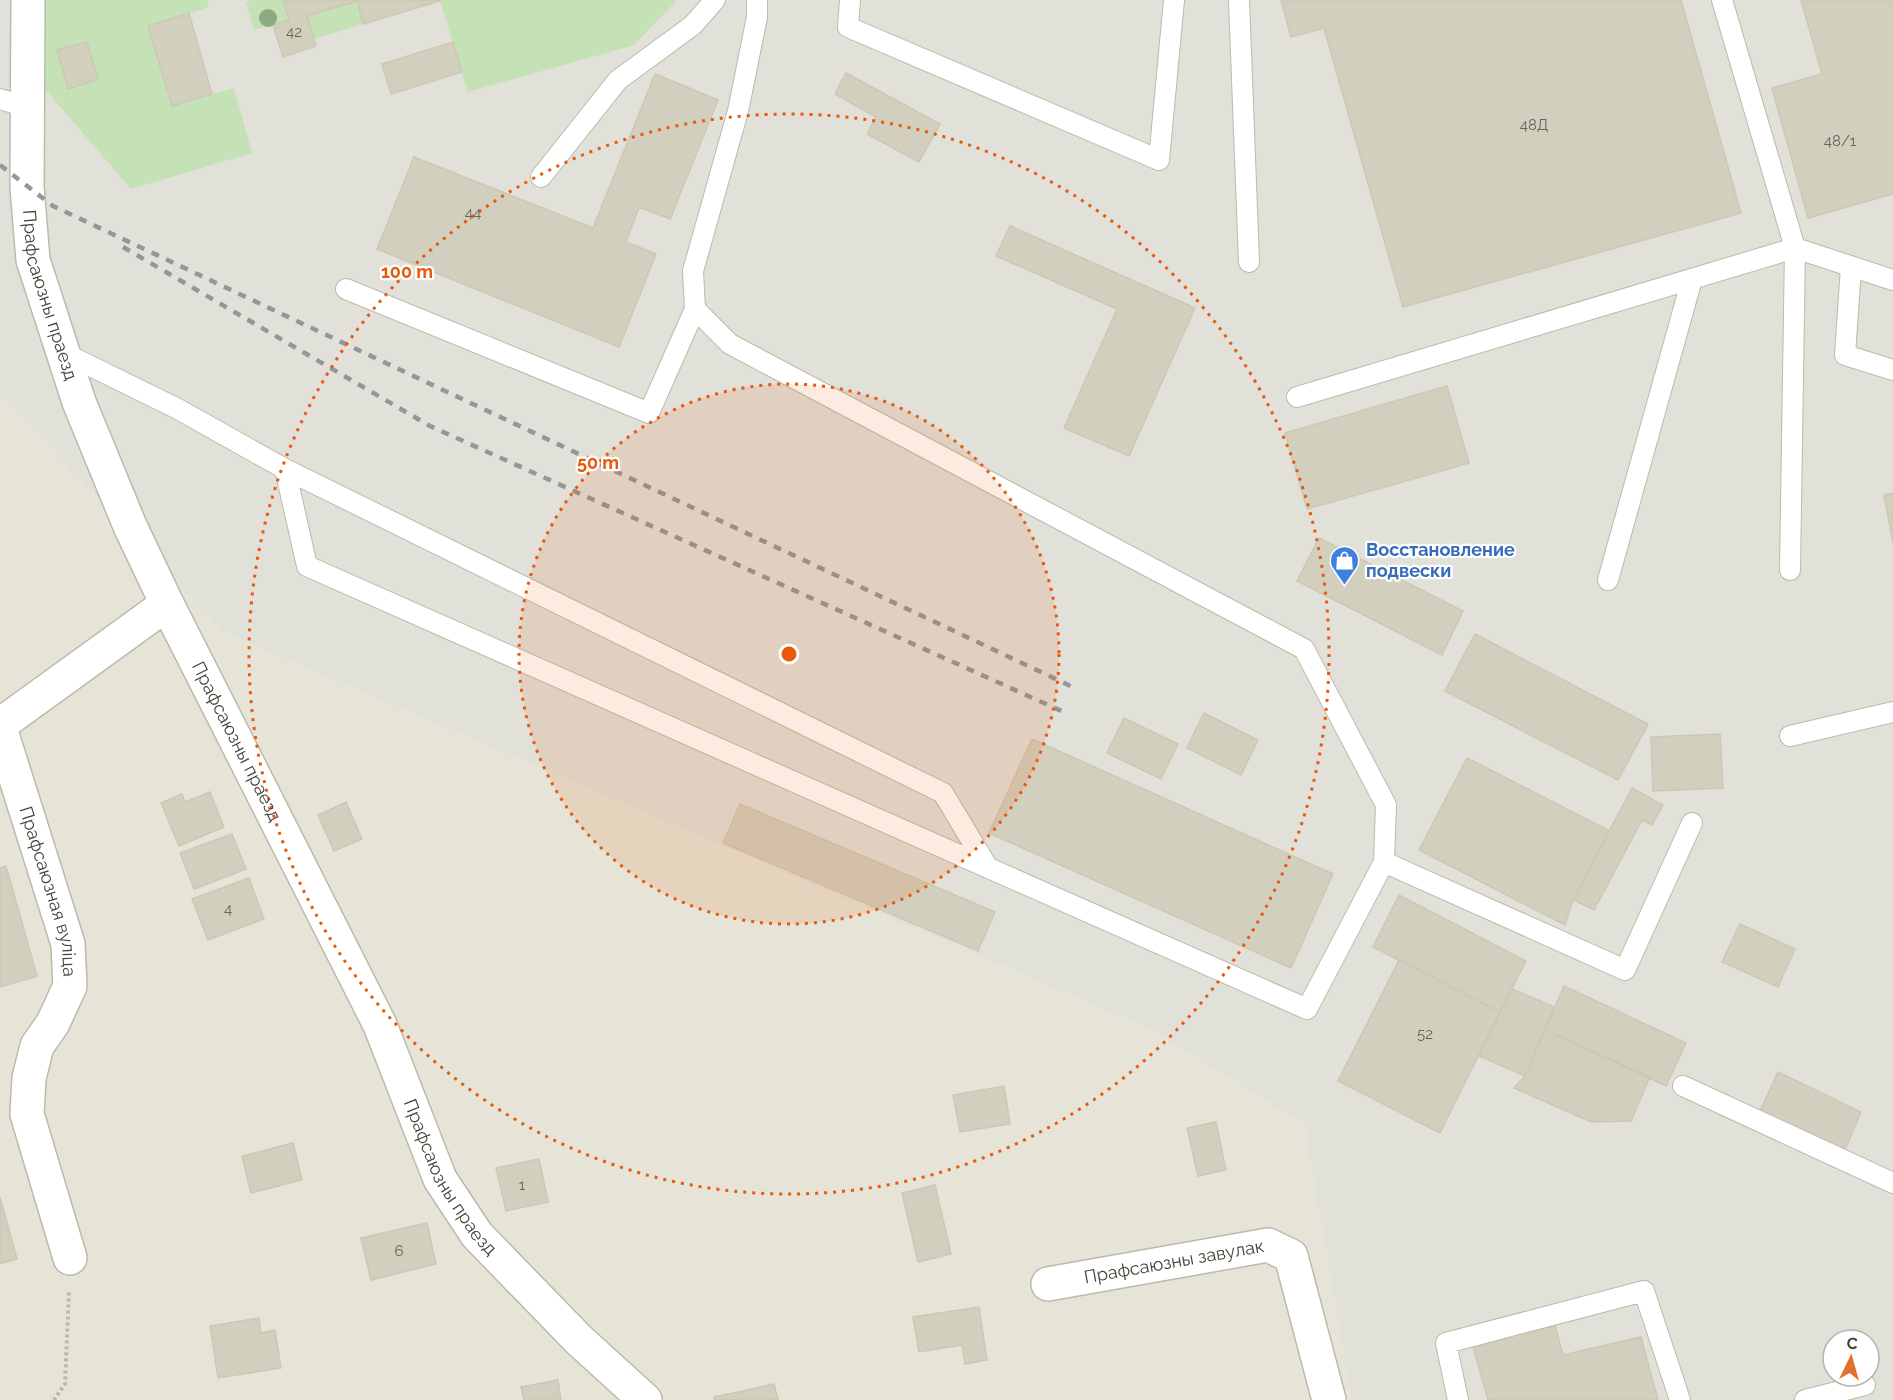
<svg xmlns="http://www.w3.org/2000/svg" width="1893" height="1400" viewBox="0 0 1893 1400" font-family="Raleway,sans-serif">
  <rect width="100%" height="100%" fill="#f2f1e8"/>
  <path fill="#e5e4d7" d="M0,395L225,633L1149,1029L1304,1124L1351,1400H0Z"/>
  <path fill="#e1e0d9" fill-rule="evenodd" d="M0,0H1893V1400H1351L1304,1124L1149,1029L225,633L0,395ZM1833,1340H1869V1376H1833Z"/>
  <path fill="#c4e2b5" d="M46,0H207L209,7L149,26L172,106L234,88L252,153L131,189L45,89Z
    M252,0H283L289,20L254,30L246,2Z
    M445,0H677L634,45L468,92L440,1Z
    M357,1L363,24L314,39L307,16Z"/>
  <path fill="#d2cfbf" stroke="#ccc8b3" stroke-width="1.5" d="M283,0H440V1L363,24L357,1L307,16L316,46L283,57L273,25L289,20Z
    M1281,0H1681L1741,213L1403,307L1324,28L1291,37Z
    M1801,0H1893V194L1808,218L1772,88L1822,74Z
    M189,13L212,94L172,106L148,26Z
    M87,42L98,79L68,89L57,50Z
    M453,42L462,72L391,94L382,64Z
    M846,73L940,124L919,162L867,134L876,117L835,94Z
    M655,74L718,100L670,219L639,207L626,242L656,254L619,347L377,249L414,157L593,228Z
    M1010,226L1195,308L1129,456L1064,428L1117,309L996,256Z
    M1447,386L1469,463L1307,509L1285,433Z
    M1893,493V543L1884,495Z
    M1319,538L1463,611L1442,655L1297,581Z
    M1475,634L1648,724L1618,780L1445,691Z
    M1204,713L1258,740L1241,775L1187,748Z
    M1124,718L1178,744L1161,779L1107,753Z
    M1720,734L1723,788L1653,791L1651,737Z
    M1032,739L1333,874L1291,968L989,833Z
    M1467,758L1610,831L1573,900L1565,925L1419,850Z
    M1632,788L1663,805L1652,825L1642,820L1594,910L1573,900Z
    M210,792L224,827L179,846L161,803L182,794L185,802Z
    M346,802L362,839L334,851L318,815Z
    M740,804L995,912L978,951L723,843Z
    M232,834L246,869L194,889L180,853Z
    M6,866L37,976L0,987V868Z
    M249,878L264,919L208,940L192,899Z
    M1399,895L1526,961L1500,1012L1373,947Z
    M1740,924L1795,949L1778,987L1722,962Z
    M1399,960L1500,1012L1440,1133L1338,1081Z
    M1564,986L1686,1043L1666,1086L1545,1030Z
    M1512,989L1554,1007L1525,1076L1479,1056Z
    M1545,1030L1650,1077L1631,1121L1591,1122L1514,1088L1525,1076Z
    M1778,1072L1861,1112L1843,1154L1760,1111Z
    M1004,1086L1010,1124L960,1132L953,1095Z
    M1216,1122L1226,1170L1198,1176L1187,1128Z
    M293,1143L302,1180L251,1193L242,1156Z
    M539,1159L548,1202L506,1211L496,1168Z
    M935,1185L951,1254L918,1262L902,1193Z
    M0,1197L17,1259L0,1264Z
    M427,1223L436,1264L371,1280L361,1238Z
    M979,1307L987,1360L965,1364L962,1345L919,1352L913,1317Z
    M259,1318L261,1333L275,1330L281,1368L218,1378L210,1326Z
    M1554,1322L1563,1355L1641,1337L1658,1400H1488L1472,1343Z
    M558,1380L561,1400H524L521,1387Z
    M774,1384L778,1400H715L714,1397Z"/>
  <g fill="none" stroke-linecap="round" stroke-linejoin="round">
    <defs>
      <path id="service" d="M850,0L848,27L1159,160L1174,0
        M1239,0L1249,262
        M1722,0L1795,248L1893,280
        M0,99L27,107
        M541,177L618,80L693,25L715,0
        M1851,267L1845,355L1893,370
        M346,289L649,413L695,309
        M62,352L178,409L285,469L307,566L1307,1009L1384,862L1386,805L1304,649L730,344L695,309L693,271L738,111L757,17V0
        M1297,397L1795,248L1790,570
        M285,469L943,793L988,868
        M1608,580L1692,279
        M1790,736L1893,712
        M1384,862L1625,970L1692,823
        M1683,1086L1893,1183
        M1458,1400L1446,1343L1644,1291L1680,1400
        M1805,1400L1865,1385"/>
      <g id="minor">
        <path id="s1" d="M28,0L27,187L33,260L79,402L130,526L167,604L380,1025L440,1179L477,1235L579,1340L645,1400"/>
        <path d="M0,725L167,604"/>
        <path id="s2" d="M0,728L68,944L70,986L53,1023L37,1046L29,1078L27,1114L70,1258"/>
        <path id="s3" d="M1048,1284L1268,1245L1291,1256L1329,1400"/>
      </g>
    </defs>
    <use href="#service" stroke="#bcbaab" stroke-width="22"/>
    <use href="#minor" stroke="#bcbaab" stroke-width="36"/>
    <path stroke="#bdb89e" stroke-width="4" stroke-dasharray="3 3" stroke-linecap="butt" d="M54,1400L65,1384L69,1292"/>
    <use href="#service" stroke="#fff" stroke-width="20"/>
    <use href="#minor" stroke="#fff" stroke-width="33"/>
    <path stroke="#969696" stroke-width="4.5" stroke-dasharray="8 8" stroke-linecap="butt" d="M0,165L53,206L1077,689
      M123,247L430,426L1066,713"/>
  </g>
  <circle fill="#8daa83" cx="268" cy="18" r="9"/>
  <circle cx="789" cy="654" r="270" fill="#e8590c" fill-opacity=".12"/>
  <g fill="none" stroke="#e8590c" stroke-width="3" stroke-dasharray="3 6">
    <circle cx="789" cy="654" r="270"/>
    <circle cx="789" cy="654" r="540"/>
  </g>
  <defs>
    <symbol id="shop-pin" viewBox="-11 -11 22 30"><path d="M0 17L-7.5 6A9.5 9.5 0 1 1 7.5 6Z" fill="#3f7fe0" stroke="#fff"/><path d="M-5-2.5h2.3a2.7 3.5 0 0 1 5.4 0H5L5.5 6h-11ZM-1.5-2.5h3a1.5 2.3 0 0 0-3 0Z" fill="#fff"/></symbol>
  </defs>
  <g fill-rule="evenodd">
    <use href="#shop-pin" x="1328" y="544" width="33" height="45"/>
  </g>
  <g text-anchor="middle" stroke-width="4.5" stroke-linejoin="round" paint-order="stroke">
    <g font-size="15" fill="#686559">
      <text x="294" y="37">42</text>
      <text x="1534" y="130">48Д</text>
      <text x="1840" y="146">48/1</text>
      <text x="473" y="218">44</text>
      <text x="228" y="914">4</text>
      <text x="1425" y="1039">52</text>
      <text x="522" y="1190">1</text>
      <text x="399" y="1256">6</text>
    </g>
    <g font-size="18" fill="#454237" stroke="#fff">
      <text dy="6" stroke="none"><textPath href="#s1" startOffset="298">Прафсаюзны праезд</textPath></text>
      <text dy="6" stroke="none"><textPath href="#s1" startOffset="784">Прафсаюзны праезд</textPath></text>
      <text dy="6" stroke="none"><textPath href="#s2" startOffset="171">Прафсаюзная вуліца</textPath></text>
      <text dy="6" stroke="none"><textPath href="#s1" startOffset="1270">Прафсаюзны праезд</textPath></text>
      <text dy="6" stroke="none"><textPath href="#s3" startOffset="128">Прафсаюзны завулак</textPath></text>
    </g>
    <g font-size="18" font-weight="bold" fill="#366cbe" stroke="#fff" text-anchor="start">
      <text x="1366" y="556">Восстановление<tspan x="1366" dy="21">подвески</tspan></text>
    </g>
  </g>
  <circle cx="789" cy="654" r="9" fill="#e8590c" stroke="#fff" stroke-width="3"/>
  <g font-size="18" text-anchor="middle" font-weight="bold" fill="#e8590c" stroke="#fff" stroke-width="4.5" stroke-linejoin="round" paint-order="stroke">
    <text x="407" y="278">100 m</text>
    <text x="598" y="469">50 m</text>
  </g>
  <g transform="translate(1851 1358) rotate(5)"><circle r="28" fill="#ffffff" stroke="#b5b3af" stroke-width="1.5"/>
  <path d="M0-4.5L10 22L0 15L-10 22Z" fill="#e2702f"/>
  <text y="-9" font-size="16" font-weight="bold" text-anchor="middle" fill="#454237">С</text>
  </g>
</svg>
